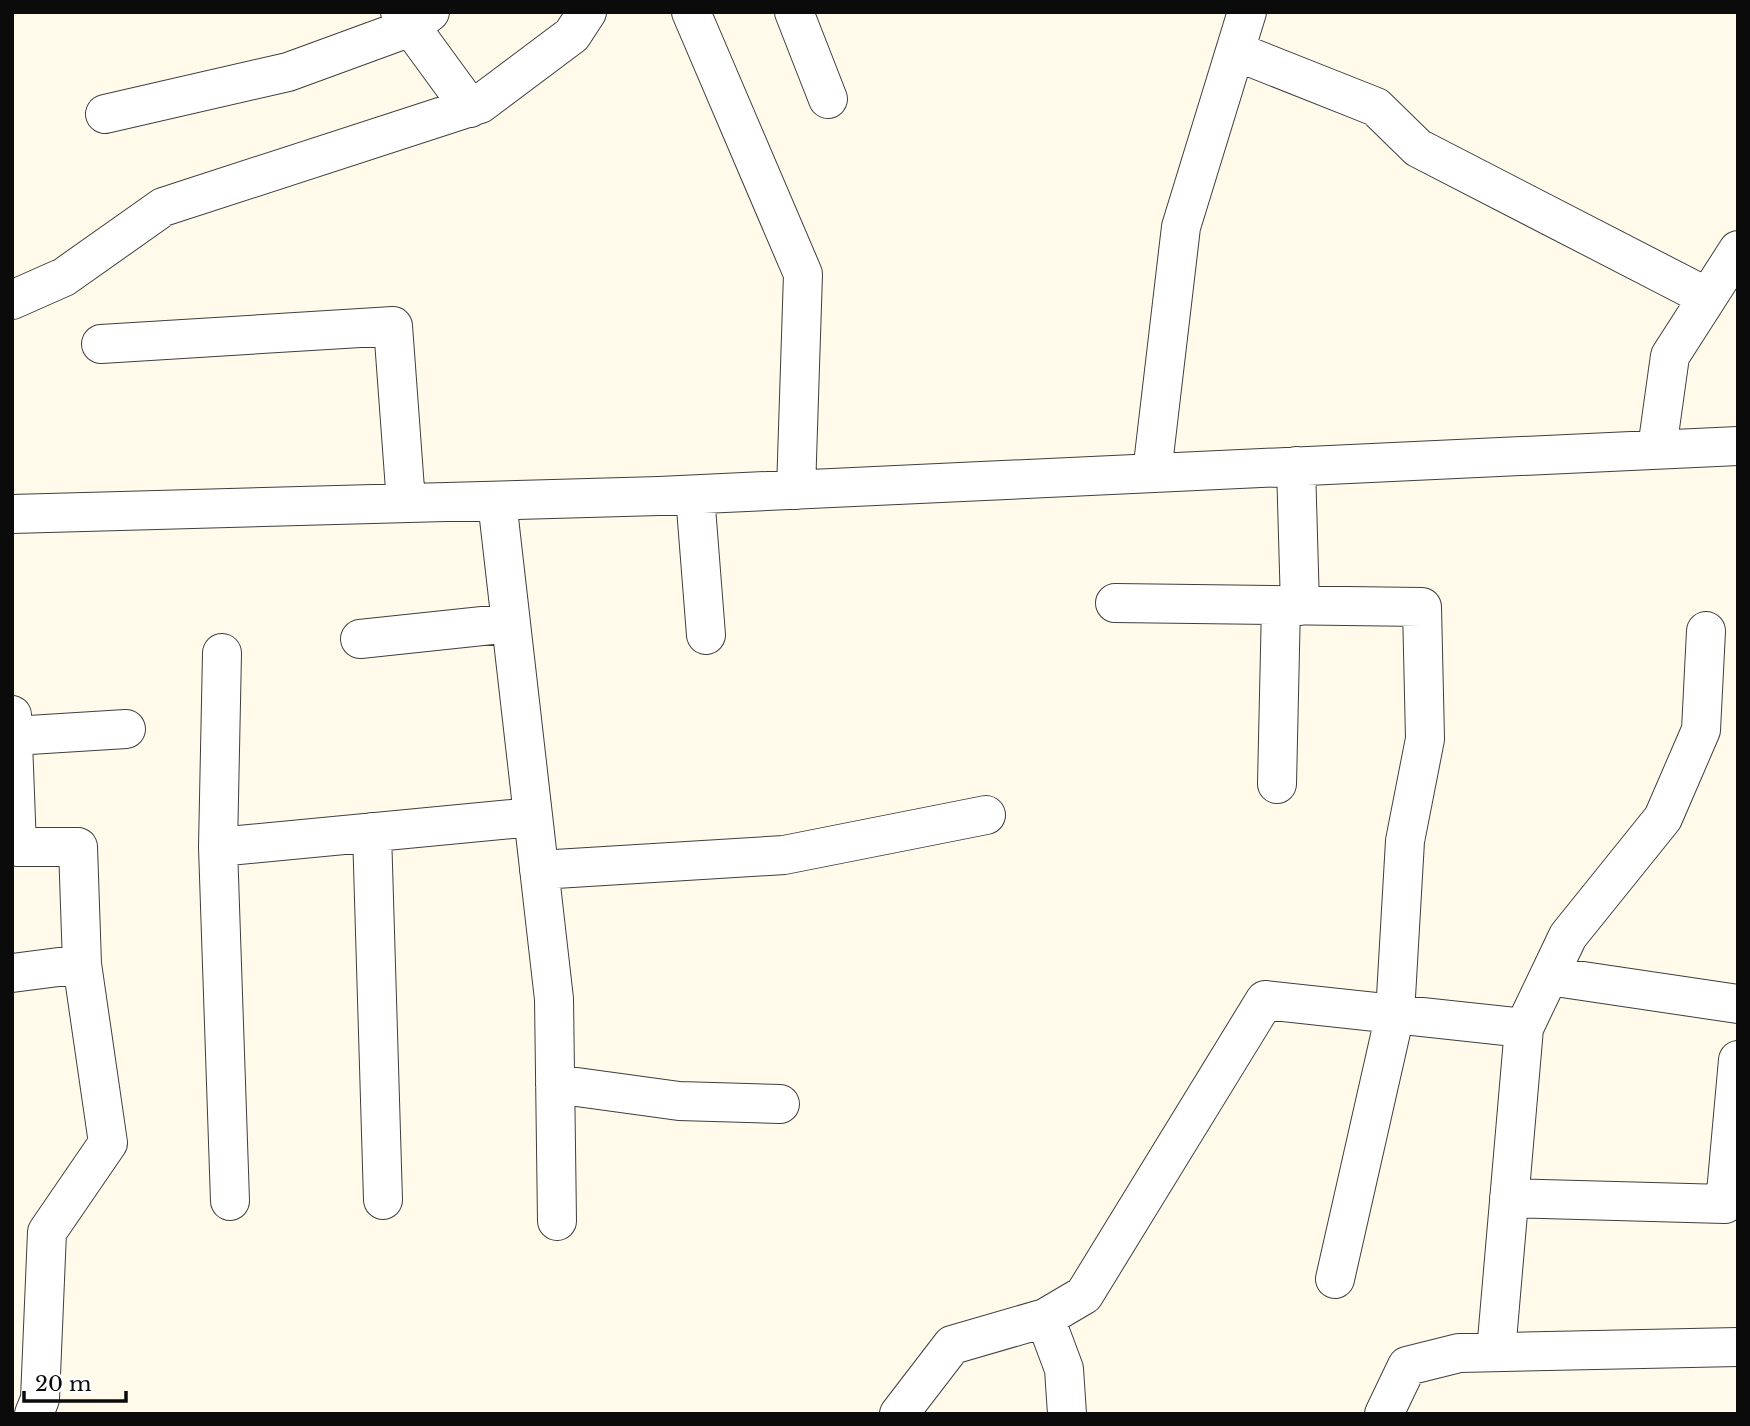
<svg xmlns="http://www.w3.org/2000/svg" width="1750" height="1426" viewBox="0 0 1750 1426" font-family="'Libre Baskerville',serif">
  <rect width="100%" height="100%" fill="#fffaea"/>
  <g fill="none" stroke-linecap="round" stroke-linejoin="round">
    <defs>
      <path id="minor" d="M400,12L470,108
        M691,12L803,274L796,490
        M794,12L828,99
        M1235,51L1376,107L1418,148L1707,297
        M105,114L288,72L411,27L430,12
        M12,300L64,277L163,207L480,104L572,35L587,12
        M101,344L393,326L406,503
        M1657,449L1670,356L1738,250
        M1296,466L1300,606
        M1152,473L1181,227L1247,12
        M695,495L706,635
        M497,501L554,999L557,1221
        M12,514L659,496L1738,446
        M1115,603L1422,607L1425,739L1405,841L1395,1014L1335,1279
        M360,639L511,623
        M222,653L218,847L230,1201
        M12,715L17,847H78L82,964L108,1143L47,1232L40,1399L34,1414
        M13,736L126,729
        M1277,784L1281,605
        M372,832L383,1200
        M218,847L533,817
        M539,870L784,855L986,815
        M12,973L82,964
        M1549,976L1738,1004
        M555,1084L679,1101L780,1104
        M1509,1198L1725,1204L1738,1060
        M1045,1318L1064,1369L1067,1414
        M1496,1352L1524,1028L1568,936L1663,818L1701,730L1706,631
        M899,1414L952,1345L1045,1318L1084,1295L1265,1000L1524,1028
        M1384,1414L1407,1366L1459,1353L1738,1347"/>
    </defs>
    <use href="#minor" stroke="#3e3e3e" stroke-width="40"/>
    <use href="#minor" stroke="#fff" stroke-width="38"/>
  </g>
  <rect width="1750" height="1426" fill="none" stroke="#0b0b0b" stroke-width="28"/>
  <path d="M24 1391v10h102v-10" fill="none" stroke="#0b0b0b" stroke-width="3.5"/>
  <text x="35" y="1391" font-size="21" fill="#0b0b0b" stroke="#ffffff" stroke-width="5" paint-order="stroke">20 m</text>
</svg>
